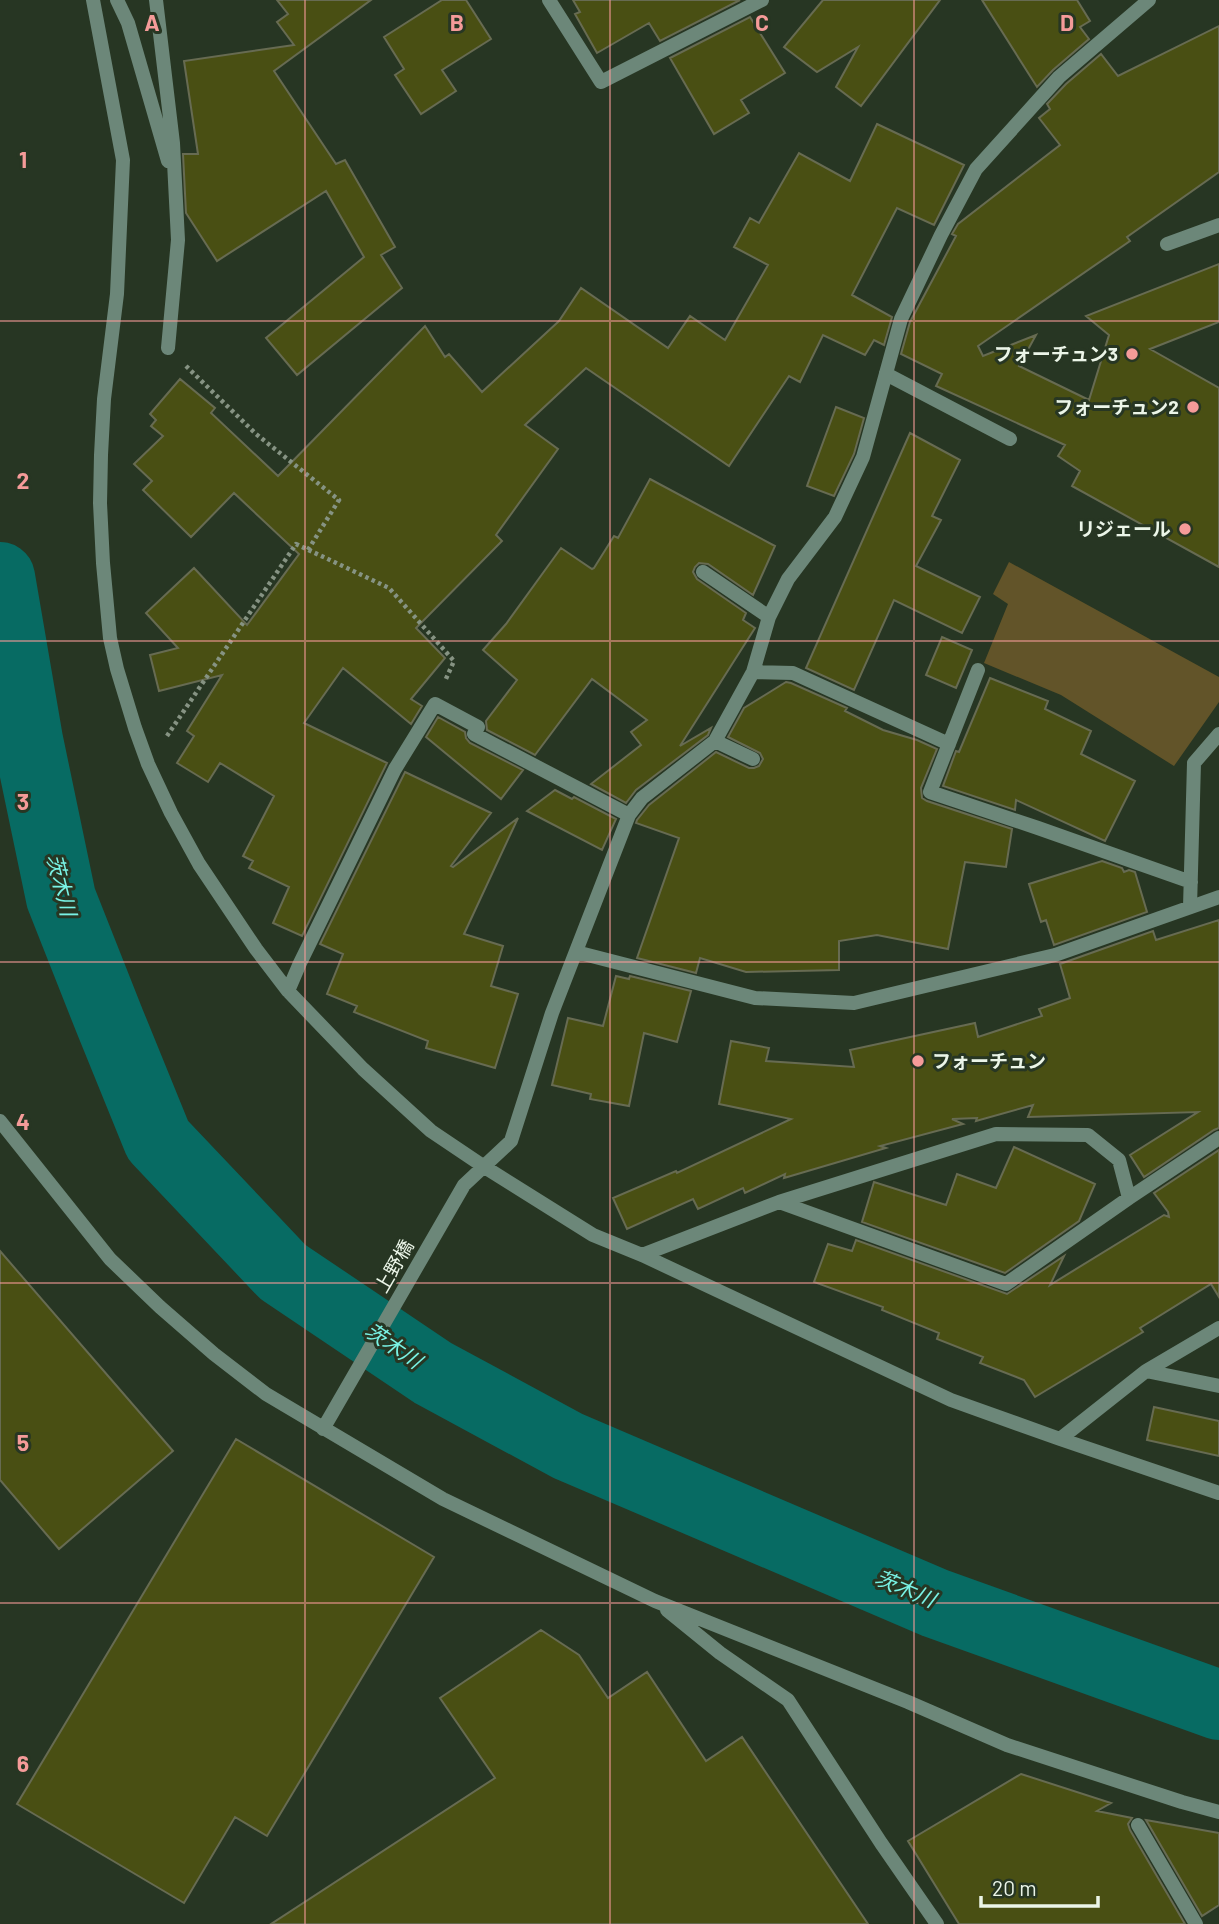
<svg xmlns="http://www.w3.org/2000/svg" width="1219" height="1924" viewBox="0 0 1219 1924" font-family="Barlow,'Noto Sans JP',sans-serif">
  <rect width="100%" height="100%" fill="#273623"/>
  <path fill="#625429" d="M1009,562L1219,677V702L1174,766L1061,695L984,663L1008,604L993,594Z"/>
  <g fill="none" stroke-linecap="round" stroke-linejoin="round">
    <path stroke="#076b63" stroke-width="70" d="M0,577L28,740L61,898L110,1022L158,1140L283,1272L433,1373L568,1446L935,1603L1219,1705"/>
  </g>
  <path fill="#494f13" stroke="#676b52" stroke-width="2" d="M277,0H371L274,71L336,164L345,160L395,247L381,255L402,288L297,375L266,338L364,257L326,191L217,261L186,213L183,154H198L184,61L294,45L277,22L288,14Z
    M442,0H466L491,39L442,70L456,91L421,114L395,75L404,69L384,37Z
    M573,0H740L660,41L649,23L597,53L575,14L580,12Z
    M823,0H940L861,106L836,87L858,47L817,72L784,47Z
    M982,0H1077L1090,21L1080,27L1089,39L1053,70L1037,87Z
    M750,17L785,73L741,100L749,113L714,134L670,58Z
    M1219,26V172L1127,237L1130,241L978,346L983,356L1036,335L1019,366L1089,400L1109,335L1086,316L1219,264V322L1150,349L1219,388V567L1072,486L1080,471L1058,456L1065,445L936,386L942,374L901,354L910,322L956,236L952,234L958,224L1060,145L1039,118L1050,109L1047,104L1066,84L1101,54L1118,76Z
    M877,124L964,165L934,225L897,208L852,295L892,317L884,345L874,340L865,355L823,335L800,382L789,376L729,466L586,368L525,425L558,449L496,535L502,541L416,628L445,658L411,699L422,706L411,724L343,668L304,723L387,763L302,936L273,923L289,887L249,868L253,861L243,856L274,796L220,763L208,782L177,763L194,736L187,731L222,675L159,691L150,655L178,648L146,613L194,568L247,625L299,554L234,493L191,537L143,490L152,481L134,464L163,436L151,426L156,420L150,414L180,379L215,408L211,413L278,476L425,326L445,357L449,354L482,392L559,321L581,288L668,348L690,316L725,340L768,265L734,247L750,218L759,223L799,153L850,181Z
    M836,407L864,418L854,454L834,496L807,486Z
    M910,433L960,460L932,516L941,520L916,566L980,597L962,633L894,600L854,690L806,668Z
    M650,479L775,546L753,595L708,564L699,563L695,567L693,572L697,579L746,613L743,620L755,628L680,746L711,728L708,735L636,790L626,803L591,784L641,745L631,732L647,720L592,679L535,755L487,730L486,721L517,680L483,650L506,624L561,548L592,569L594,568L614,536L618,538Z
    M942,637L972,650L956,688L926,675Z
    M990,678L1048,701L1045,709L1091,731L1081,754L1135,781L1105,841L1016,800L1015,810L943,786L956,751L959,752Z
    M786,682L791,683L847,708L845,711L883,730L917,740L937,749L921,788L922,798L927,801L1012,829L1006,867L965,862L948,949L877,935L839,941V970L746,972L700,958L696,973L637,958L679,838L636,823L637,820L649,805L716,752L749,768H754L759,766L763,759L760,753L728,737L744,708Z
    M438,717L465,732L466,738L470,743L523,770L501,799L426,737Z
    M405,772L491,813L451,866L453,867L518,818L464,934L503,946L491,986L518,994L495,1068L426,1048L428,1041L354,1012L357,1006L327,994L343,954L320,944Z
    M555,790L572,799L574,797L616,819L602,850L527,811Z
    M1102,861L1122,868L1124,872L1129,870L1135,872L1147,912L1054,945L1046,920L1041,922L1029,884Z
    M1219,920V1128L1214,1130L1144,1177L1130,1155L1198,1112L1028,1117L1033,1105L976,1121L977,1118L952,1119L963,1124L880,1146L886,1148L784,1178L785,1174L745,1193L743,1188L698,1209L693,1199L627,1229L613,1198L676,1171L677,1173L791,1119L719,1104L731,1041L769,1048L766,1061L854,1067L850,1050L975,1023L978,1037L1042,1016L1039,1009L1070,998L1060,964L1153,931L1156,940Z
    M616,976L629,979L630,976L691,991L677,1042L644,1033L629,1106L590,1099L591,1094L552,1085L568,1018L603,1026Z
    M1014,1147L1095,1184L1079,1221L1005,1273L862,1222L874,1182L946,1205L957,1174L996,1188Z
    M1219,1150V1297L1211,1284L1140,1328L1143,1332L1035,1397L1024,1380L980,1363L983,1357L937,1339L939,1333L882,1310L883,1307L814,1282L828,1244L852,1251L856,1240L1007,1294L1064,1256L1050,1285L1164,1215L1169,1217L1168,1212L1154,1193Z
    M0,1251L173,1451L59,1549L0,1480Z
    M1154,1407L1219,1421V1456L1147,1440Z
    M236,1439L434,1557L267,1836L235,1817L184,1903L17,1804Z
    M541,1630L579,1655L608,1698L647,1672L706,1761L742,1737L868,1924H271L495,1778L440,1698Z
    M1021,1774L1111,1803L1097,1811L1132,1818L1128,1824L1130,1830L1185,1924H959L908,1841Z
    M1146,1820L1219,1833V1905L1202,1916Z"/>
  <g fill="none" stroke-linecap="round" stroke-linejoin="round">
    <path stroke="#869383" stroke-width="4.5" stroke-dasharray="3.5 3.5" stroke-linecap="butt" d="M186,366L256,434L339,500L308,550
      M167,736L296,544L389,588L454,661L445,681"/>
    <path stroke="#6c8779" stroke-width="14" d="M886,374L1010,439
      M1138,1825L1196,1924"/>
    <path stroke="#6c8779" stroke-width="14" d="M93,0L123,160L117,294L104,399L101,455L100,503L103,563L110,638L117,669L135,728L148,764L171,813L199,864L256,949L288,991L363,1069L431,1131L483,1166L593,1235L642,1255L951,1400L1060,1439L1219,1493
      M117,0L128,23L168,161
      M156,0L173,143L178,240L168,348
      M549,0L601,82L762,0
      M1167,244L1219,225
      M703,572L769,617
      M978,670L930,792L1038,828L1191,882
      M753,672L793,673L949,744
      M715,741L753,759
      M1190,907L1194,763L1219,734
      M576,952L755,998L854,1003L1055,955L1219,897
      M288,991L300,963L395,769L435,704L478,727L474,734L629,815
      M0,1121L110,1259L160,1307L214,1354L266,1394L443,1499L655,1601L908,1702L1007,1745L1182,1802L1219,1812
      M1129,1198L1219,1138
      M642,1255L779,1202L996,1134L1088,1135L1119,1160L1129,1198L1006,1284L779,1202
      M1146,1371L1219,1328
      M323,1429L464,1185L511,1141L552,1013L629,815L642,798L715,741L753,672L769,617L788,579L835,517L863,457L901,319L941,235L976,169L1059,77L1149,0
      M1060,1439L1146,1371L1219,1386
      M667,1610L720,1653L788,1700L881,1843L937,1924"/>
  </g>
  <path fill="none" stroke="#f59b99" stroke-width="2" stroke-opacity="0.55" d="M305,0V1924M610,0V1924M914,0V1924M0,321H1219M0,641H1219M0,962H1219M0,1283H1219M0,1603H1219"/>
  <g fill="#f59b99" stroke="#273623" stroke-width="2.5">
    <circle cx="1132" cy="354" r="7"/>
    <circle cx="1193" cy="407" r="7"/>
    <circle cx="1185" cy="529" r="7"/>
    <circle cx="918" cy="1061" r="7"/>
  </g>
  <g text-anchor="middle" stroke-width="6" stroke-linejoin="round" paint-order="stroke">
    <g font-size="19" font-weight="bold" fill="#ebf5e8" stroke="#273623" text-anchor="end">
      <text x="1118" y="361">フォーチュン3</text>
      <text x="1179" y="414">フォーチュン2</text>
      <text x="1171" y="536">リジェール</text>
      <text x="932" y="1068" text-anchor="start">フォーチュン</text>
    </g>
    <g font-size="19" fill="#ebf5e8" stroke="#273623">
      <text transform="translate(394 1266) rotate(-60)" y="7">上野橋</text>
    </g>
    <g font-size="21" font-style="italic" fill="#79f3e5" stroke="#273623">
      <text transform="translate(61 885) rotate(76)" y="7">茨木川</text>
      <text transform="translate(393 1346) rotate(34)" y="7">茨木川</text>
      <text transform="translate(905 1589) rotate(23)" y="7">茨木川</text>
    </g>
  </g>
  <g font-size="23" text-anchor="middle" font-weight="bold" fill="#f59b99" stroke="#273623" stroke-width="6" stroke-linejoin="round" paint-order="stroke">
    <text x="152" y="31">A</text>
    <text x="457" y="31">B</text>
    <text x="762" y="31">C</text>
    <text x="1067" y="31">D</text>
    <text x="23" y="168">1</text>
    <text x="23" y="489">2</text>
    <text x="23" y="810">3</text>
    <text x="23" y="1130">4</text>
    <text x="23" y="1451">5</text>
    <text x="23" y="1772">6</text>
  </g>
  <path d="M981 1896v10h117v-10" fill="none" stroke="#ebf5e8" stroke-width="3.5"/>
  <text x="992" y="1896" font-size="21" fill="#ebf5e8" stroke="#273623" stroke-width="5" paint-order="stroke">20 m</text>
</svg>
